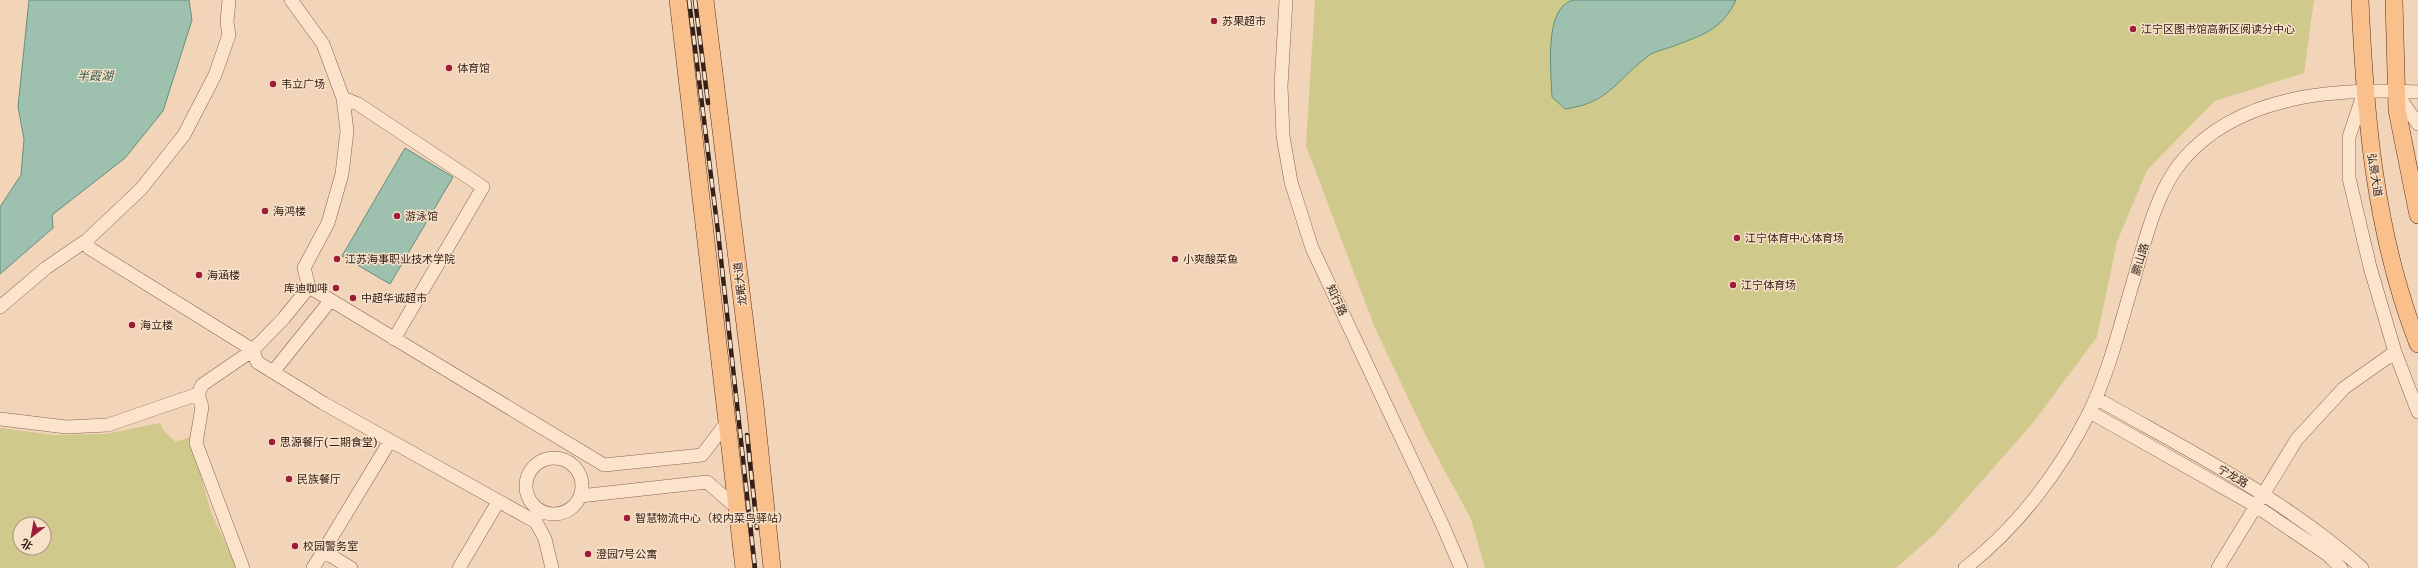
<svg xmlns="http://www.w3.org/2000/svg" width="2418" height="568" viewBox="0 0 2418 568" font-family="Merriweather,'Noto Sans SC',serif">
  <rect width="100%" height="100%" fill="#f2d4b9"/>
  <path fill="#d0c98c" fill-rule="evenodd" d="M1315,0H2314L2304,73L2215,101L2147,170L2117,242L2097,337L2032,424L1935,534L1896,568H1485L1471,519L1427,438L1375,328L1306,146Z
    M160,423L164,431L176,442L190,437L211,512L237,568H0V428L54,435L105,434ZM20,524H44V548H20Z"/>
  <path fill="#9ec1af" stroke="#658f7c" d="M29,0H189L192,20L163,111L125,158L52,215L53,228L0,274V207L21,175L24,139L18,107Z
    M1572,0H1736C1721,31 1702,35 1671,47C1665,49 1657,51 1651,54C1618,77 1611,103 1565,109L1552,97C1551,73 1546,25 1562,7C1564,4 1569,2 1572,0Z
    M405,148L453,177L390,284L342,256Z"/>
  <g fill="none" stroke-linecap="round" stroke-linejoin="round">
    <defs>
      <path id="minor" d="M1286,0L1281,86L1283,136L1291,182L1312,248L1443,526L1461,568
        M2395,91L2418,124
        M2364,92L2349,137V178L2370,267L2395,352L2418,412
        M343,98L358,104L483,187L394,339
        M87,240L89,248L253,350L284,318L309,287L304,268L328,223L342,174L347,131L343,98L323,44L291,0
        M309,287L604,465L702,455L728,421
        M0,307L46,268L87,240L141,189L184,135L215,75L229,35L227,22L229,0
        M273,372L330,301
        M198,394L202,407L196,443L243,568
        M2096,398C2187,450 2282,497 2362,568
        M2090,412L2256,506L2328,555L2341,568
        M0,419L66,427L108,425L198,394L202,385L253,350L257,362L323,403L536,522L545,539L552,568
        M526 486a28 28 0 1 1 56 0a28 28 0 1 1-56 0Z
        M580,496L707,482L737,508
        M323,551L351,568
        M313,568L390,441
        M459,568L498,502
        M1965,568C2017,528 2060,471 2089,413C2108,374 2119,330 2131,289C2143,249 2155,193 2182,161C2238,94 2337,88 2418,92
        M2218,568L2297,439L2344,388L2395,352"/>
      <path id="major" d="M678,0L744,568
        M705,0L755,405L772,568
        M2360,0C2365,117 2375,234 2418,344
        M2394,0L2397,110L2418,215"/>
    </defs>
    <use href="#minor" stroke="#896452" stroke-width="14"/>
    <use href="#major" stroke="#563328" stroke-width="18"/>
    <use href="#minor" stroke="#fce4cc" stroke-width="13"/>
    <use href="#major" stroke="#fac08b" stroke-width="17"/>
    <defs>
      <path id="rail" d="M689,0L718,232L755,568
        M695,0L708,103
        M747,435L757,528"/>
    </defs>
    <use href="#rail" stroke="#362119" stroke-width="4.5"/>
    <use href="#rail" stroke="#f8e1c9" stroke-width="3" stroke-dasharray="9" stroke-linecap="butt"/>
  </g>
  <g fill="#9d1d39" stroke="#f8e1c9" stroke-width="1.5">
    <circle cx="1214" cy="21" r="4"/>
    <circle cx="2133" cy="29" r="4"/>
    <circle cx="449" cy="68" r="4"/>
    <circle cx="273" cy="84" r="4"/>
    <circle cx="265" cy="211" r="4"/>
    <circle cx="397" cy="216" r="4"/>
    <circle cx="1737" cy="238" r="4"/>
    <circle cx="337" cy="259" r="4"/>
    <circle cx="1175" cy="259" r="4"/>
    <circle cx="199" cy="275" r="4"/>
    <circle cx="1733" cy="285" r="4"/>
    <circle cx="336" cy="288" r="4"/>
    <circle cx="353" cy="298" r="4"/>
    <circle cx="132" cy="325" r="4"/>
    <circle cx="272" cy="442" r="4"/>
    <circle cx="289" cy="479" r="4"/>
    <circle cx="627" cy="518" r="4"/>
    <circle cx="295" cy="546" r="4"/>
    <circle cx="588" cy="554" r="4"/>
  </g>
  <g text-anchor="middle" stroke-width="3" stroke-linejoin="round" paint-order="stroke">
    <g font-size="11" fill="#362119" stroke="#f8e1c9" text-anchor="start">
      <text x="1222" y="25">苏果超市</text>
      <text x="2141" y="33">江宁区图书馆高新区阅读分中心</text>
      <text x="457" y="72">体育馆</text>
      <text x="281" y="88">韦立广场</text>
      <text x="273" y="215">海鸿楼</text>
      <text x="405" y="220">游泳馆</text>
      <text x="1745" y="242">江宁体育中心体育场</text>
      <text x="345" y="263">江苏海事职业技术学院</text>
      <text x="1183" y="263">小爽酸菜鱼</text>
      <text x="207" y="279">海涵楼</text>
      <text x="1741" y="289">江宁体育场</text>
      <text x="328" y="292" text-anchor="end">库迪咖啡</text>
      <text x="361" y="302">中超华诚超市</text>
      <text x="140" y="329">海立楼</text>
      <text x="280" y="446">思源餐厅(二期食堂)</text>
      <text x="297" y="483">民族餐厅</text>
      <text x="635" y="522">智慧物流中心（校内菜鸟驿站）</text>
      <text x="303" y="550">校园警务室</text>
      <text x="596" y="558">澄园7号公寓</text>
    </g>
    <g font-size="11" fill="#362119" stroke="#f8e1c9">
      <text transform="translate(2375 175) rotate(81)" y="4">弘景大道</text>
      <text transform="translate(2140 259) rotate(-73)" y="4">鹏山路</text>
      <text transform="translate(740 284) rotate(-97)" y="4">龙眠大道</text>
      <text transform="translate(1337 300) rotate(65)" y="4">知行路</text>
      <text transform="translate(2233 476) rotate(30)" y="4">宁龙路</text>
    </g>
    <g font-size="12" font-style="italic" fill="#26584a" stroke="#f8e1c9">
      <text x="95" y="80">半霞湖</text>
    </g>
  </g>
  <g transform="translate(32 536) rotate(211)"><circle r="19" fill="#f8e1c9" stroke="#aa9483"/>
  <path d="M0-3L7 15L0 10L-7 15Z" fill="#9d1d39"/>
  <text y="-6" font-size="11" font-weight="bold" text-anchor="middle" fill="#362119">北</text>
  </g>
</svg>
